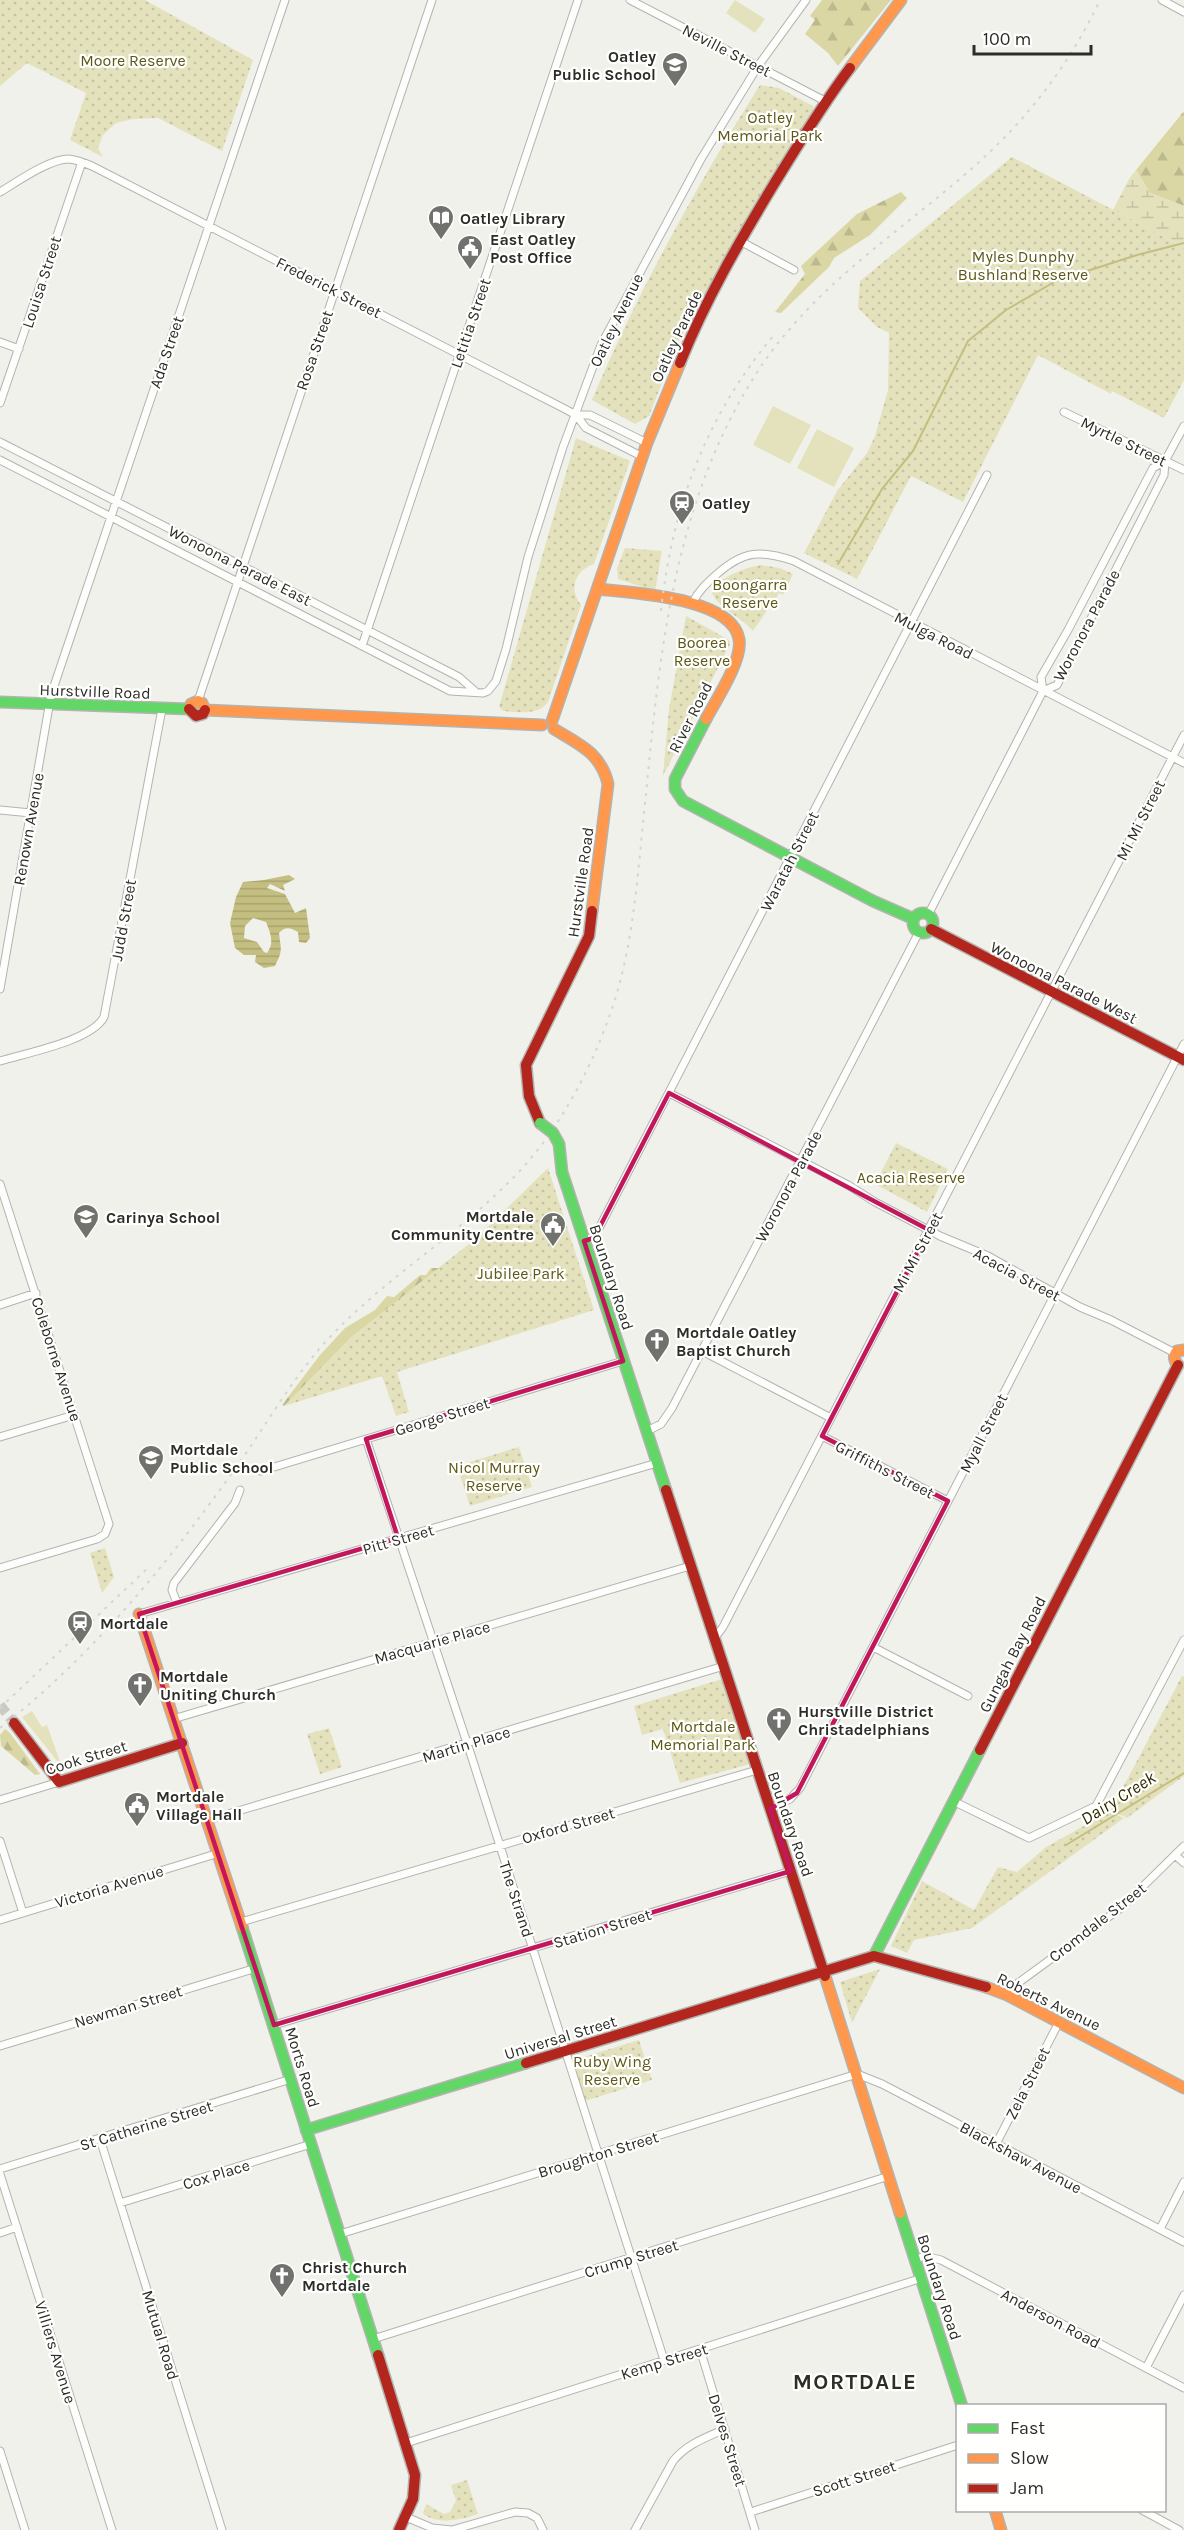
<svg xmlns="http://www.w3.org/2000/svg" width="1184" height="2530" viewBox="0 0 1184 2530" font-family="Karla,sans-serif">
  <defs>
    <pattern id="forest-firs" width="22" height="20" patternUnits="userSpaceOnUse" patternTransform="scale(1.5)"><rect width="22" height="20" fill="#dad7a4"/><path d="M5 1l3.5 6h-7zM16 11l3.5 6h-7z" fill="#bbb98d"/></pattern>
    <pattern id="wetland-marsh" width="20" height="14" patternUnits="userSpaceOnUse" patternTransform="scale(1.5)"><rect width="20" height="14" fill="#e4e2bd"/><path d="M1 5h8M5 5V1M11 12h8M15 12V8" fill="none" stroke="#c4c2a2"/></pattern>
    <pattern id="park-dots" width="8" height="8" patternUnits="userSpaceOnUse" patternTransform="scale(1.5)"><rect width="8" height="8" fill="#e4e2bd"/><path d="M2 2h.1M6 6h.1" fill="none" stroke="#c4c2a2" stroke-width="1.8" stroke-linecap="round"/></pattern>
    <pattern id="water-rules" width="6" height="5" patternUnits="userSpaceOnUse" patternTransform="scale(1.5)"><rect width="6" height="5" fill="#c4bf81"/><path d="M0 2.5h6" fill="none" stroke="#a9a46f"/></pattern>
  </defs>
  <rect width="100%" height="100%" fill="#f1f1ec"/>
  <path fill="#e4e2bd" d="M735,0L765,19L755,33L726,13Z
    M773,406L811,425L790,464L753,445Z
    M817,429L854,448L834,487L797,468Z
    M32,1711L42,1727L47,1725L62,1767L22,1717Z"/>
  <path fill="url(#forest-firs)" d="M822,0H891L838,66L828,53L805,34L815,20L810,16Z
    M1184,111V206L1150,193L1136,170Z
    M901,192L907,198L870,235L834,258L829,267L781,313L775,312L805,274L801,266L857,214Z
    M445,1264L284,1406L282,1405L320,1355L345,1328L375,1310L387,1296L394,1297L420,1275H426L431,1268H439Z
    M5,1729L10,1733L40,1774L35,1775L1,1746L0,1735Z"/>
  <path fill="url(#wetland-marsh)" d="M1136,170L1150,193L1184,206V247L1113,210L1129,179Z"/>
  <path fill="url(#park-dots)" d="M0,0H145L253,60L222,151L158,118L133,119L116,123L103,135L98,148L103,157L70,140L86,93L27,63L0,86Z
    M760,85L779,88L813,106L814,114L678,342L649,416L635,424L592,400C638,291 697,185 760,85Z
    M1012,157L1184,247V380L1164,418L1112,391L1111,394L1038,355L963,502L911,476L857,579L804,553L837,491L867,453L875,436L888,390L889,333L877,327L858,308L860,281Z
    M576,438L630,461L594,564C575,570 568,589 581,605L548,702C537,716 519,712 503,711L499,707Z
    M625,548L662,551L655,591L618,579L617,568Z
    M761,565L780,568L793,574L783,595L779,593L753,631C742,617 719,609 712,593C720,576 744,568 761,565Z
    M686,616L729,640L730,644L663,776L669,709Z
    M896,1143L948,1169L927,1212L875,1184Z
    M548,1168L594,1310L397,1372L409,1412L396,1416L382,1376L284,1406L351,1337L474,1240Z
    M519,1447L532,1487L470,1506L457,1466Z
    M105,1548L114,1577L102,1593L90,1553Z
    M1182,1676L1184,1677V1776L1127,1818L1111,1810Z
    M722,1679L750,1764L680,1783L663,1729L642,1735L634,1706Z
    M329,1728L342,1767L320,1774L307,1734Z
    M1109,1812L1124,1818L972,1928L914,1940L907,1953L891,1946L922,1881L974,1910L998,1867L1017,1872L1046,1847Z
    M880,1969L852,2023L840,1982Z
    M639,2040L652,2080L585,2101L571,2061Z
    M467,2480L478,2514C460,2520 440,2525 423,2514L426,2504L444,2514L450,2512L456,2501L451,2485Z"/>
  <path fill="url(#water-rules)" fill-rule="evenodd" d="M289,875L295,879L283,885L285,891L270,884L267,888L285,894L295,913L306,908L310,938L306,943L299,942L298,932C290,928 286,926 279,933C281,950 283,950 275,966L264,968L255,962L256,955H244L235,948L230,923L236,897L243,882L264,880ZM253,918L266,922C270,932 275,943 267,953L264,952L257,942L244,938L245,926Z"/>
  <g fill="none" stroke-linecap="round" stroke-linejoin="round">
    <path stroke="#c4bf81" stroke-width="2" d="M838,564L882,489L913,451L968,341L1006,310L1056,281L1137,255L1184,243
      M1066,1845L1184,1773"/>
    <path stroke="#cacac5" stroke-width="10" stroke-dasharray="10 5" stroke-linecap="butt" d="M0,1705L14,1723"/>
    <defs>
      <path id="street" d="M630,0L825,101
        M1162,0L1184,12
        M0,192C17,182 49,159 69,159C77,160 85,163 92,166L565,409L576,415L586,428L643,457
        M740,241L794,270
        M0,342L19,349
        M0,403L82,162
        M1064,412L1184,470
        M576,415H590L647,443
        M0,442L459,677L476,692
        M0,460L450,691L483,693L488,691L496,681L506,649L528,557L563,447L601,345L701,159L758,66L806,0
        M693,602C699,590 707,583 717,574C744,550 761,550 794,561L1184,763
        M362,646L578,0
        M1043,691L1041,677L1068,630L1153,468L1165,461
        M198,701L432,0
        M0,810L31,813
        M928,915L1043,691L1057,685L1164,475L1165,461L1184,426
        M0,989L51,695L285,0
        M0,1061C26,1053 91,1041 104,1017L162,709
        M669,1093L848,1185L875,1202L940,1236L988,1256L1080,1307L1111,1320L1175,1353
        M0,1184L109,1524L105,1534L97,1539L0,1568
        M584,1241L595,1236L987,475
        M0,1305L36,1293
        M702,1351L831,1418
        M647,1431L661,1424L672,1408L919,932
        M822,1436L948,1501
        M0,1437L74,1415
        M366,1439L470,1752L664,2360
        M261,1471L623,1361
        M177,1603L172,1590L174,1583L235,1503L240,1490
        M139,1614L657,1463
        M714,1639L723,1627L1184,735
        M873,1647L968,1696
        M173,1719L690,1566
        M0,1800L59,1782
        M953,1801L1029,1838L1096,1806L1184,1640
        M770,1809L790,1799L800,1788L1184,1044
        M208,1820L724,1666
        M0,1841L23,1913
        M1175,1855L1184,1863
        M0,1920L219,1853
        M241,1922L757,1770
        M1007,1995L1018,1983L1122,1907L1184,1846
        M274,2025L791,1871
        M0,2046L256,1968
        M100,2139L222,2530
        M996,2144L1059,2022
        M0,2169L291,2079
        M0,2174L112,2530
        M120,2203L311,2144
        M1160,2229L1184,2182
        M0,2233L17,2227
        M340,2234L857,2074L882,2084L1184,2242
        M916,2259L925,2256L941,2260L1184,2388
        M373,2339L889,2176
        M700,2349L755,2530
        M1146,2368L1184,2295
        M406,2443L922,2278
        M0,2451L25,2530
        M1142,2510L1179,2530
        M751,2512L958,2445
        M406,2517L432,2528L452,2530
        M452,2530L515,2512L528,2513L537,2518L543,2530
        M635,2530L673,2461C687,2444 705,2438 725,2429"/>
      <path id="fast" d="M0,702L189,709
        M706,719L675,779V789L683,801L873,901L914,919
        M913 923a10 10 0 1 1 20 0a10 10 0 1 1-20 0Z
        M553,1133L559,1144L562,1172L666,1490
        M242,1927L378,2355
        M874,1956L980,1750
        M306,2130L526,2063
        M900,2213L962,2406"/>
      <path id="slow" d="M850,68L901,0
        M598,589C631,593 732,597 739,639C743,660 716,700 706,719
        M189,709L191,704L198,701L202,703L205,710
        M205,710L542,725
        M552,721L647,443L680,363
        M554,729C579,744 601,753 608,784L592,911
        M1178,1365C1174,1361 1173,1356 1177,1351L1184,1350
        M139,1614L242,1927
        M825,1976L900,2213
        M986,1987L1007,1995L1184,2088
        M995,2510L1001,2530"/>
      <path id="jam" d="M680,363C705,301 739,242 774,184C798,145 822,105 850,68
        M189,709L196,716L203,714L205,710
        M931,929L1184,1060
        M540,1123L529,1096L526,1065L589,936L592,911
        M666,1490L825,1976
        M14,1723L59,1782L182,1743
        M980,1750L1178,1365
        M526,2063L874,1956L986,1987
        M378,2355L415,2475L413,2499L399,2530"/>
    </defs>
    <use href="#street" stroke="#b3b3b0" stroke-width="9"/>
    <use href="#fast" stroke="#b3b3b0" stroke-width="13"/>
    <use href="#slow" stroke="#b3b3b0" stroke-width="13"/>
    <use href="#jam" stroke="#b3b3b0" stroke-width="13"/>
    <use href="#street" stroke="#fdfdfc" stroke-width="7"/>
    <use href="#fast" stroke="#63d668" stroke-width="10"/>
    <use href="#slow" stroke="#ff974d" stroke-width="10"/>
    <use href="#jam" stroke="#b3261e" stroke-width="10"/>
    <path stroke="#d4d4d3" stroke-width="2" stroke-dasharray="3 6" stroke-linecap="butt" d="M661,611C672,507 706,416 774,335
      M0,1708L150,1566
      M0,1728C95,1654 173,1557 242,1459C266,1424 288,1387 315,1354C370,1288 445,1245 506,1185C559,1134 596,1062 617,993C633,938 637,881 643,824C657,684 667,538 735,410C750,382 767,355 788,331C848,260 929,211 995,147C1039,104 1074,55 1100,0"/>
    <defs>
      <path id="fast-bridge" d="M540,1123L553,1133"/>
    </defs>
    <use href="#fast-bridge" stroke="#b3b3b0" stroke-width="13" stroke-linecap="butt"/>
    <use href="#fast-bridge" stroke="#63d668" stroke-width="10"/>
  </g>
  <path fill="none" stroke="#c2185b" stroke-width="4.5" stroke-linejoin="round" d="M669,1093L929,1230L822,1436L948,1501L797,1793L770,1809L791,1871L274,2025L139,1614L398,1538L366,1439L623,1361L584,1241L594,1238Z"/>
  <defs>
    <symbol id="school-pin" viewBox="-11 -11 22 30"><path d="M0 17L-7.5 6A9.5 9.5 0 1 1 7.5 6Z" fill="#71716d" stroke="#fffffe"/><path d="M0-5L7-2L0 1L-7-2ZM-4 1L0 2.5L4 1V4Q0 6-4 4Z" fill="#fff"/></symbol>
    <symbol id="library-pin" viewBox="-11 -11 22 30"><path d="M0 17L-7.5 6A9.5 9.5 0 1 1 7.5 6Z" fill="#71716d" stroke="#fffffe"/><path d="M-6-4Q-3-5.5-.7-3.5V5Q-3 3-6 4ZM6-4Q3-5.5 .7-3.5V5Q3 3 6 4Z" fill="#fff"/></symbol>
    <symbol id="civic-pin" viewBox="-11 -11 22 30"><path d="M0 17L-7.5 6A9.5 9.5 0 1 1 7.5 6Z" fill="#71716d" stroke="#fffffe"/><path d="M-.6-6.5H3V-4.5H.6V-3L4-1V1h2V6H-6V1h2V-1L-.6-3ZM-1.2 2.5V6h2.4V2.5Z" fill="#fff"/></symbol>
    <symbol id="station-pin" viewBox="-11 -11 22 30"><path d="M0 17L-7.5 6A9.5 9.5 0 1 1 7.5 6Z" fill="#71716d" stroke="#fffffe"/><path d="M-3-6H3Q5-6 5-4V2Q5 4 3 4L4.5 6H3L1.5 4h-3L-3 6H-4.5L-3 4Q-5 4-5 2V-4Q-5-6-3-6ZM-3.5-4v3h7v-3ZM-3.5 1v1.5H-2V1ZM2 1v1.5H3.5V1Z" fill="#fff"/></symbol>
    <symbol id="church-pin" viewBox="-11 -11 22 30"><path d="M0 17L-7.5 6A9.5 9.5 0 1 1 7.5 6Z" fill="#71716d" stroke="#fffffe"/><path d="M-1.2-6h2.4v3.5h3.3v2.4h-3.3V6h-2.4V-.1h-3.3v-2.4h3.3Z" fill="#fff"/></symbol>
  </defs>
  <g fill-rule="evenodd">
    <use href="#school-pin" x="660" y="50" width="30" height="40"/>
    <use href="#library-pin" x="426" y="203" width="30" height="40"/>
    <use href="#civic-pin" x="455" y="233" width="30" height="40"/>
    <use href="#station-pin" x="667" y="488" width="30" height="40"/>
    <use href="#school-pin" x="71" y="1202" width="30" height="40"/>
    <use href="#civic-pin" x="538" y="1210" width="30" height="40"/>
    <use href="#church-pin" x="642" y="1326" width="30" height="40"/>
    <use href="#school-pin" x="136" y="1443" width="30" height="40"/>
    <use href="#station-pin" x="65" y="1608" width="30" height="40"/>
    <use href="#church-pin" x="125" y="1670" width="30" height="40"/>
    <use href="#church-pin" x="764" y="1705" width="30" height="40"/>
    <use href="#civic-pin" x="122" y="1790" width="30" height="40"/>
    <use href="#church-pin" x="267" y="2261" width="30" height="40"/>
  </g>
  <g text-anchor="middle" stroke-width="4.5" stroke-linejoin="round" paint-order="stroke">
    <g font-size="16" fill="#2c2c29" stroke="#fffffe">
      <text transform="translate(727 50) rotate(27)" y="6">Neville Street</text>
      <text transform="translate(41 282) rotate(-72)" y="6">Louisa Street</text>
      <text transform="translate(329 287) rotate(27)" y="6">Frederick Street</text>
      <text transform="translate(616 320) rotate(-64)" y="6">Oatley Avenue</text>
      <text transform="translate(470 323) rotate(-71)" y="6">Letitia Street</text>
      <text transform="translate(676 336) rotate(-65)" y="6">Oatley Parade</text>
      <text transform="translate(314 350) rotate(-71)" y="6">Rosa Street</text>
      <text transform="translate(166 352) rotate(-71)" y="6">Ada Street</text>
      <text transform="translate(1124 441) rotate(26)" y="6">Myrtle Street</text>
      <text transform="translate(240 565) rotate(27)" y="6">Wonoona Parade East</text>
      <text transform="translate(1086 625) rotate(-62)" y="6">Woronora Parade</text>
      <text transform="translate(934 635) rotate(27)" y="6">Mulga Road</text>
      <text transform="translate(95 691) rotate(2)" y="6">Hurstville Road</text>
      <text transform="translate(690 717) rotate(-63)" y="6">River Road</text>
      <text transform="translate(1140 820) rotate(-63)" y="6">Mi Mi Street</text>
      <text transform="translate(28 829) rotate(-80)" y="6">Renown Avenue</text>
      <text transform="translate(789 861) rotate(-63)" y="6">Waratah Street</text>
      <text transform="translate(580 882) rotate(-82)" y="6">Hurstville Road</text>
      <text transform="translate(123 920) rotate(-80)" y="6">Judd Street</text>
      <text transform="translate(1064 982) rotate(27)" y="6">Wonoona Parade West</text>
      <text transform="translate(788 1186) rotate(-62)" y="6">Woronora Parade</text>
      <text transform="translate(917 1252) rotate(-62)" y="6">Mi Mi Street</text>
      <text transform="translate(1017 1274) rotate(28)" y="6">Acacia Street</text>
      <text transform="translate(612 1277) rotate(72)" y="6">Boundary Road</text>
      <text transform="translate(57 1359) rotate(72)" y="6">Coleborne Avenue</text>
      <text transform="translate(442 1416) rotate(-17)" y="6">George Street</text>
      <text transform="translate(983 1433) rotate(-63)" y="6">Myall Street</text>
      <text transform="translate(885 1469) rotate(27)" y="6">Griffiths Street</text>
      <text transform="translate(398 1539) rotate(-16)" y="6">Pitt Street</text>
      <text transform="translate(432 1642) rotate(-16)" y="6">Macquarie Place</text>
      <text transform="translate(1012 1654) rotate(-63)" y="6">Gungah Bay Road</text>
      <text transform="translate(466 1744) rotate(-17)" y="6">Martin Place</text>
      <text transform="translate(86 1757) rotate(-17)" y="6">Cook Street</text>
      <text transform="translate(791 1824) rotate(71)" y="6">Boundary Road</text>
      <text transform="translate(568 1825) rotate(-16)" y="6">Oxford Street</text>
      <text transform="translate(109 1886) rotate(-17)" y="6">Victoria Avenue</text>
      <text transform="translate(517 1899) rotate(72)" y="6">The Strand</text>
      <text transform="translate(1097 1922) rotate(-38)" y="6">Cromdale Street</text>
      <text transform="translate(602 1928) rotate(-17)" y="6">Station Street</text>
      <text transform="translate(1049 2001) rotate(26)" y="6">Roberts Avenue</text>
      <text transform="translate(128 2006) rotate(-17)" y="6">Newman Street</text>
      <text transform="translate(560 2037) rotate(-17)" y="6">Universal Street</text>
      <text transform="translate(303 2067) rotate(73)" y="6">Morts Road</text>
      <text transform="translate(1027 2083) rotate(-63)" y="6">Zela Street</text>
      <text transform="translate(146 2125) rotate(-17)" y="6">St Catherine Street</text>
      <text transform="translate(598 2154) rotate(-17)" y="6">Broughton Street</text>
      <text transform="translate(1021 2157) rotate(28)" y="6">Blackshaw Avenue</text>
      <text transform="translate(216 2174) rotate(-17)" y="6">Cox Place</text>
      <text transform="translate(631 2258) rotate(-17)" y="6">Crump Street</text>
      <text transform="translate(940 2287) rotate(72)" y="6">Boundary Road</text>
      <text transform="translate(1051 2318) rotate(28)" y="6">Anderson Road</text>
      <text transform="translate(161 2335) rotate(73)" y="6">Mutual Road</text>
      <text transform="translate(56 2352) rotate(73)" y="6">Villiers Avenue</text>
      <text transform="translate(664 2361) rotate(-17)" y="6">Kemp Street</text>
      <text transform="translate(728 2440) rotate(73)" y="6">Delves Street</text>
      <text transform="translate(854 2478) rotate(-18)" y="6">Scott Street</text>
    </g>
    <g font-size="16" font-weight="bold" fill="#2c2c29" stroke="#fffffe" text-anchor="start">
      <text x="656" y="62" text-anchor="end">Oatley<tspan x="656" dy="18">Public School</tspan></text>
      <text x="460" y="224">Oatley Library</text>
      <text x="490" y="245">East Oatley<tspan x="490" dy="18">Post Office</tspan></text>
      <text x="702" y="509">Oatley</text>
      <text x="534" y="1222" text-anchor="end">Mortdale<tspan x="534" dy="18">Community Centre</tspan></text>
      <text x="106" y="1223">Carinya School</text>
      <text x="676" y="1338">Mortdale Oatley<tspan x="676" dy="18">Baptist Church</tspan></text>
      <text x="170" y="1455">Mortdale<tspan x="170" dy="18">Public School</tspan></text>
      <text x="100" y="1629">Mortdale</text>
      <text x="160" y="1682">Mortdale<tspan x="160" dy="18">Uniting Church</tspan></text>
      <text x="798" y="1717">Hurstville District<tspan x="798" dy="18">Christadelphians</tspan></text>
      <text x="156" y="1802">Mortdale<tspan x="156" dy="18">Village Hall</tspan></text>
      <text x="302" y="2273">Christ Church<tspan x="302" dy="18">Mortdale</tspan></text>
    </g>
    <g font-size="16" fill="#5e5817" stroke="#fffffe">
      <text x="133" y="66">Moore Reserve</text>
      <text x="770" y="123">Oatley<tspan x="770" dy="18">Memorial Park</tspan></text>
      <text x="1023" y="262">Myles Dunphy<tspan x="1023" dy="18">Bushland Reserve</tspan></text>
      <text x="750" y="590">Boongarra<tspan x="750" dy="18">Reserve</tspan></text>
      <text x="702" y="648">Boorea<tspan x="702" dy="18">Reserve</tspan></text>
      <text x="911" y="1183">Acacia Reserve</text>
      <text x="521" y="1279">Jubilee Park</text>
      <text x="494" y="1473">Nicol Murray<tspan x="494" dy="18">Reserve</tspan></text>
      <text x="703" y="1732">Mortdale<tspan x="703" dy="18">Memorial Park</tspan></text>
      <text x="612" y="2067">Ruby Wing<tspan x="612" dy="18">Reserve</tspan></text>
    </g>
    <g font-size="18" font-style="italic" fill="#2f2c05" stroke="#fffffe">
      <text transform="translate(1118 1798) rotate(-32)" y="6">Dairy Creek</text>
    </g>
    <g font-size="22" font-weight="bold" letter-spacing="1.5" fill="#2e2e27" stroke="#fffffe">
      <text x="855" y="2389">MORTDALE</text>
    </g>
  </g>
  <rect x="956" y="2404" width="210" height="108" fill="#fffffe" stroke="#ababa9" stroke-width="1.5"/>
  <rect x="968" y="2424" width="30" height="9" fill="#63d668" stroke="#ababa9" stroke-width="1.5"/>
  <text x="1010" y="2434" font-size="18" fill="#2c2c29">Fast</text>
  <rect x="968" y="2454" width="30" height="9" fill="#ff974d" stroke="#ababa9" stroke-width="1.5"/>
  <text x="1010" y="2464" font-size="18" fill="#2c2c29">Slow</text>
  <rect x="968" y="2484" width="30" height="9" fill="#b3261e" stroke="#ababa9" stroke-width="1.5"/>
  <text x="1010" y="2494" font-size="18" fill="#2c2c29">Jam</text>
  <path d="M974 45v9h117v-9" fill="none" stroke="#2c2c29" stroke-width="3"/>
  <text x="983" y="45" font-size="18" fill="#2c2c29" stroke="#fffffe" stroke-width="4.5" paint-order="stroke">100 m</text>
</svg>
